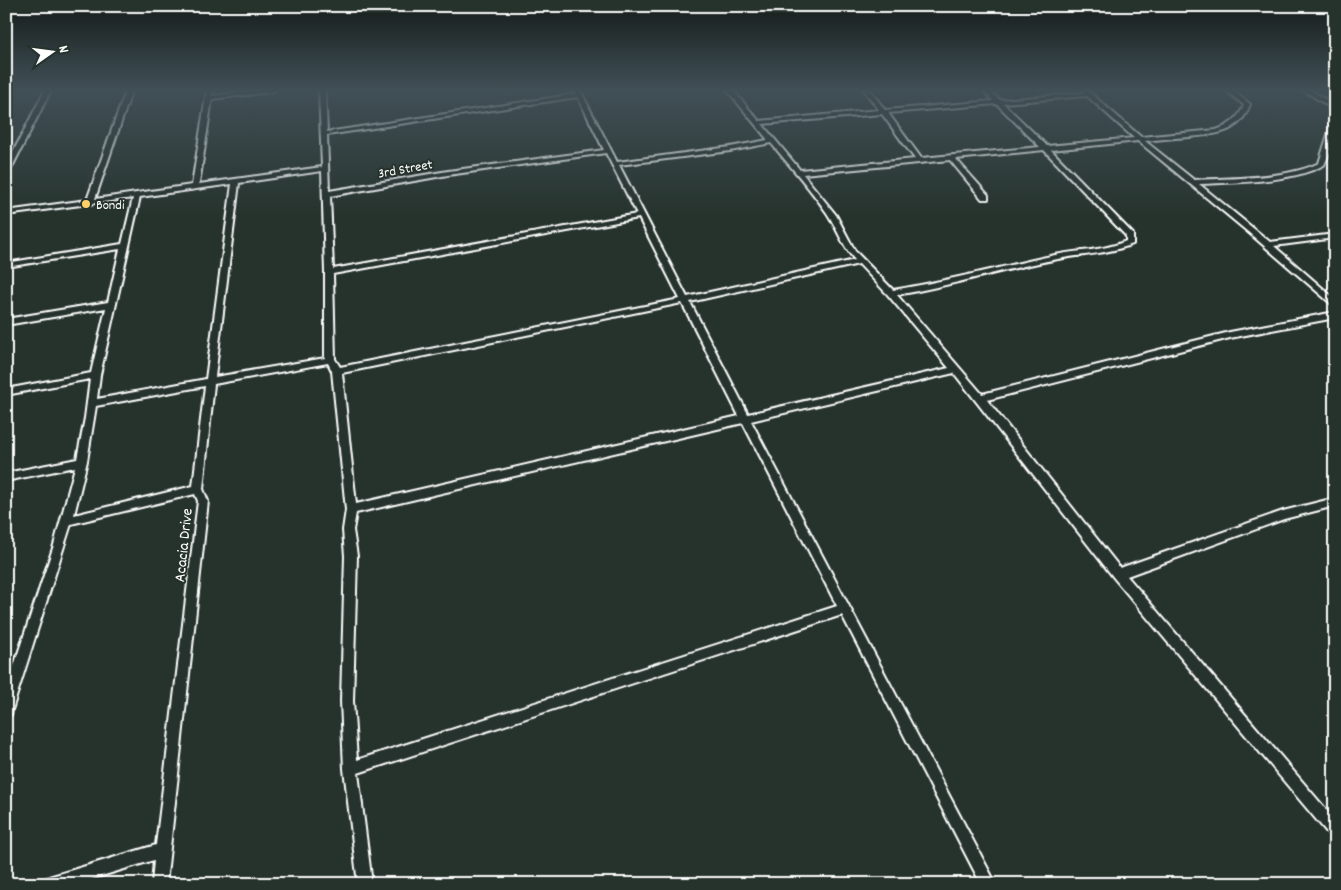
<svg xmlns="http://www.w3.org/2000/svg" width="1341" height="890" viewBox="0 0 1341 890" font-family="Dekko,sans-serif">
  <rect width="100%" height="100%" fill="#26332d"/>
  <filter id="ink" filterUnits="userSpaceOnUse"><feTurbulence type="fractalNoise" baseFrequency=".02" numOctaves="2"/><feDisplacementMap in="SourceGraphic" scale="10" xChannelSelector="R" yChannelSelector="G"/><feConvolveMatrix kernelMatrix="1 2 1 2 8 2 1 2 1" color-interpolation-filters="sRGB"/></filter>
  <g filter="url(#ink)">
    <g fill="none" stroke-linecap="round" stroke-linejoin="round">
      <defs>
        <path id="street" d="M45,90H51L9,173L6,175V166Z
          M126,90H132L95,199L192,185L207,90H213L212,96L258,90H275L272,92L212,99L199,184L322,167L319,90H325L327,132L576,94L574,90H580L617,162L730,147L768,140L727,90H733L759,121L879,110L864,90H870L885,110L993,101L983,90H989L1000,100L1083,93V90H1087L1141,137L1216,130C1229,126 1239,118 1244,105L1225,90H1232L1250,104C1240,134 1216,134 1189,137C1174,138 1160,139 1145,141L1194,180C1230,178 1287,179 1319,163L1332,121L1335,119V131L1329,150L1335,148V152L1329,154L1324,165C1290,183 1237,182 1199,184L1270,242L1335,234V238L1274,246L1335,299V307L1248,232L1138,141L1051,150L1133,234V244C1109,254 1084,254 1058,259C1004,269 951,286 897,295L982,394L1230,332L1335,312V318L1230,338L987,400L1120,568L1283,511L1335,498V506L1284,519L1127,576L1335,820V838L1330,836L1114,578L954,373L751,421L996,884H981L842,615L358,773L372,884H358L344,769L341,701L345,556L343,530L346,510L332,371L328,363L214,384L203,489L208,501L166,884H152L154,860L75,884H42L44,879L49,877L156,845L198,501L195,494L71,524L12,710L11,715L6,716V690L54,545L75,467L6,481V473L77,459L85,418L90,379L6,395V389L91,373L106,308L6,325V319L108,302L120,249L6,267V263L122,244L133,198L6,215V211L87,200ZM1087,96L1134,138L1047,146L1003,103ZM578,97L604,150L448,171L329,191L327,135ZM997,104L1040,147L921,158L888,113ZM882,114L915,159L800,170L762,124ZM771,143C790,166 810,188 827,213C837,228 843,247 855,260L687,297L619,165L730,151ZM1044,150L1126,236V241C1103,251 1079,250 1055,255C1001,267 947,281 893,290L855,251L836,215L803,174L950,160L982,199H988V195L956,159ZM606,153L637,214L333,269L330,196L448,175ZM322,171L325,272V358L215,377L239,183ZM232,184L206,379L97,399L100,375L140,197ZM639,218L680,299L340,367L335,359L333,274ZM859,264L888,295L949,368L748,414L690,302ZM682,303L739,416L356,504L342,373ZM205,386L193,486L74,515L87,461L96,406ZM743,423L837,606L357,760L353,701L357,556L353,530L356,513Z
          M1303,90H1310L1335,105V110Z"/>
      </defs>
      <use href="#street" stroke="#fff" stroke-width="4"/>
      <use href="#street" fill="#26332d" fill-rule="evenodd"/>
    </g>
  </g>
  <linearGradient id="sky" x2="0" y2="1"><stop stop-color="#151c19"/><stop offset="0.42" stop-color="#415057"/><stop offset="1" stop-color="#415057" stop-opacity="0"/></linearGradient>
  <rect width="1341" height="214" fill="url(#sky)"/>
  <circle fill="#ffd166" stroke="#26332d" stroke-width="2" cx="86" cy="204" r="5"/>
  <g text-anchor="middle" stroke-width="4" stroke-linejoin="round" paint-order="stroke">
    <g font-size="14" fill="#fff" stroke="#26332d">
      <text transform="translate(405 168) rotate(-10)" y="5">3rd Street</text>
    </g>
    <g font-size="14" fill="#fff" stroke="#26332d" text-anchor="start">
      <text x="96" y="209">Bondi</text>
    </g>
    <g font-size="16" fill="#fff" stroke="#26332d">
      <text transform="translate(182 545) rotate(-84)" y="6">Acacia Drive</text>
    </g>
  </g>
  <rect width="1341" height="890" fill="none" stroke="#26332d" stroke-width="25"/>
  <rect x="12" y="12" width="1316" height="865" fill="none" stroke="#fff" stroke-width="2" filter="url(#ink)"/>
  <g transform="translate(52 52) rotate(76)" stroke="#26332d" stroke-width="4" paint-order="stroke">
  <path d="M0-4L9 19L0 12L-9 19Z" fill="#ffffff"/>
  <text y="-8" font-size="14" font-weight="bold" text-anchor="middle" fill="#ffffff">N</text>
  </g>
</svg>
